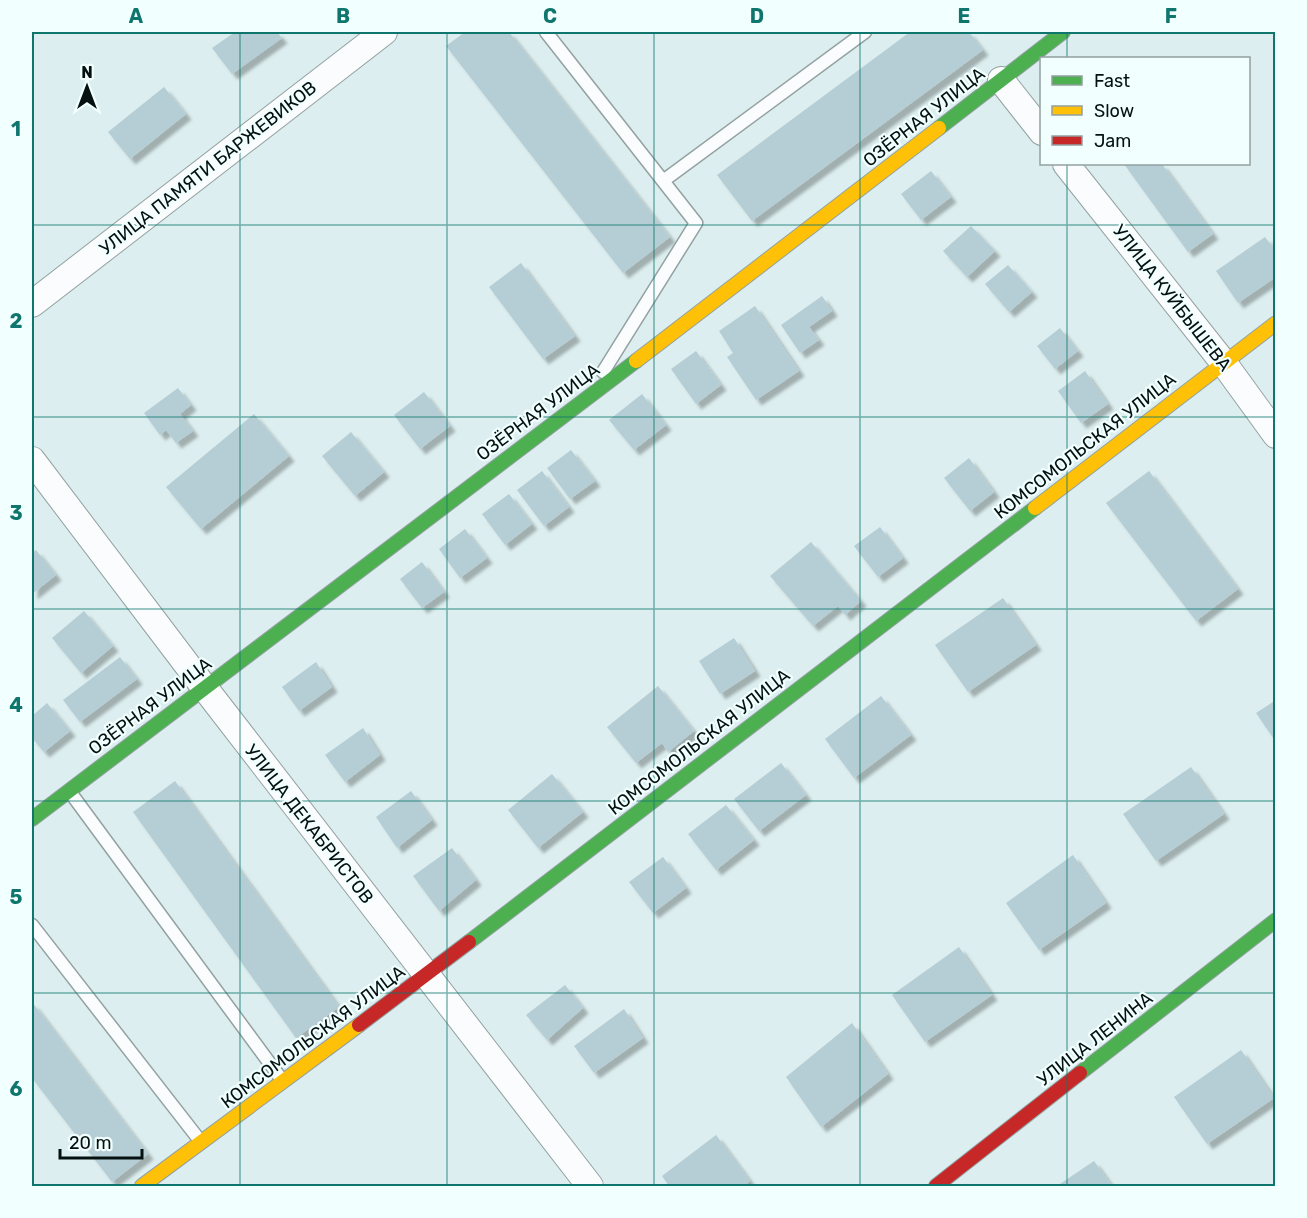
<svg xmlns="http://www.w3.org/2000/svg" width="1307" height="1218" viewBox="0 0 1307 1218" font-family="Rubik,sans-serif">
  <defs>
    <filter id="shadow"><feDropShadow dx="5.5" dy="5.5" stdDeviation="1.5" flood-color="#0004"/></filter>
  </defs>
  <rect width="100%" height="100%" fill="#dceeef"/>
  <path fill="#b5cdd5" filter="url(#shadow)" d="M235,32H277L282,38L232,74L212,48Z
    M465,32H509L670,237L623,273L446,46Z
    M910,32H969L983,50L752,221L717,175Z
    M164,87L186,114L130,159L108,132Z
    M1124,164H1162L1213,234L1188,252Z
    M931,171L951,197L921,220L901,194Z
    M971,226L995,251L967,277L943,251Z
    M1265,237L1276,251V277L1238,303L1216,271Z
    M521,263L575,336L543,359L489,287Z
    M1008,265L1032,292L1009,312L985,284Z
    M822,296L832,311L809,327L819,340L800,353L781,325Z
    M755,306L799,371L756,400L727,357L733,353L719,331Z
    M1060,328L1078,351L1055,369L1037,346Z
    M696,351L721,385L696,404L671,369Z
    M1085,371L1108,404L1081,423L1058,391Z
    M178,388L191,405L180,414L193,431L176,443L166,430L160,435L144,413Z
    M424,392L450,426L420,449L394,415Z
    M642,394L666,425L634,450L609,420Z
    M254,414L289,456L201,529L166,487Z
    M351,432L384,472L355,496L322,456Z
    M571,450L595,481L570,499L547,468Z
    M969,458L994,492L970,511L944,478Z
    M542,471L569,507L544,526L517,490Z
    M1149,471L1238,589L1196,621L1106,503Z
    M509,494L532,524L505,545L482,514Z
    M880,527L903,558L878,577L854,546Z
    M465,529L487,558L460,578L439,549Z
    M811,542L861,601L845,615L838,606L813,626L770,576Z
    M36,550L56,575L32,594V553Z
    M422,562L444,592L422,608L400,579Z
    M1003,598L1036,645L968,692L935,645Z
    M84,611L113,646L81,673L52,638Z
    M734,638L755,671L720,694L699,661Z
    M120,657L137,679L80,722L63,700Z
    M316,662L332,687L299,711L282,687Z
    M658,686L694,731L668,752L662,743L636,763L607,727Z
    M881,696L911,735L854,778L825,739Z
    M1276,700V742L1256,713Z
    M47,703L70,731L44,752L32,738V716Z
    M363,728L380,755L345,782L325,755Z
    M781,763L806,795L759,831L734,799Z
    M1191,767L1224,814L1156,861L1123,814Z
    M552,774L583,812L538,848L508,810Z
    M175,781L339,1007L296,1038L133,812Z
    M411,791L432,820L397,848L376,817Z
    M726,805L754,840L716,870L688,834Z
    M452,848L476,880L439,911L413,876Z
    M1073,855L1106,903L1039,950L1006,903Z
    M663,857L686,888L653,913L629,882Z
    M959,947L992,995L925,1042L892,995Z
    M565,985L583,1008L547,1040L526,1015Z
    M32,1002L148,1154L112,1182L32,1078Z
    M624,1009L643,1038L594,1073L574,1046Z
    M852,1023L888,1074L821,1127L786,1077Z
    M1241,1050L1274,1098L1207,1144L1174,1097Z
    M716,1135L750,1181L744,1186H669L662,1176Z
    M1094,1161L1112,1186H1057Z"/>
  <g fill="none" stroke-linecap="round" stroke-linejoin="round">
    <defs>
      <path id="lane" d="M546,32L696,223L603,372
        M663,181L865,32
        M70,792L282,1080
        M32,925L201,1142"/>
      <path id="street" d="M1001,80L1042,132
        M1066,164L1223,362L1276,435
        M32,304L384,32
        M32,460L204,687L590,1186"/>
      <path id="fast" d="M939,128L1063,32
        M32,819L636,361
        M469,942L1035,508
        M1080,1073L1276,920"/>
      <path id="slow" d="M636,361L939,128
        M1035,508L1276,323
        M142,1186L359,1025"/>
      <path id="jam" d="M359,1025L469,942
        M936,1186L1080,1073"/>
    </defs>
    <use href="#lane" stroke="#93a1a1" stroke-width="15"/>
    <use href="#street" stroke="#93a1a1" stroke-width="28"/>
    <use href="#fast" stroke="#93a1a1" stroke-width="16"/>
    <use href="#slow" stroke="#93a1a1" stroke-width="16"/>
    <use href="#jam" stroke="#93a1a1" stroke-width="16"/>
    <use href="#lane" stroke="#fafcfd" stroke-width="12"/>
    <use href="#street" stroke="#fafcfd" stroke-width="26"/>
    <use href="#fast" stroke="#4caf50" stroke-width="14"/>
    <use href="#slow" stroke="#ffc107" stroke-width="14"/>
    <use href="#jam" stroke="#c62828" stroke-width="14"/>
  </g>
  <path fill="none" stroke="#0f766e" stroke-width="1.5" stroke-opacity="0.55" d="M240,32V1186M447,32V1186M654,32V1186M860,32V1186M1067,32V58M1067,164V1186M32,225H1276M32,417H1276M32,609H1276M32,801H1276M32,993H1276"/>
  <g text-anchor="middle" stroke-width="4.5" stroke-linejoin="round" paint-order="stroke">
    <g font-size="18" fill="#051111" stroke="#f1ffff">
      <text transform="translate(924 117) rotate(-38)" y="6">ОЗЁРНАЯ УЛИЦА</text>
      <text transform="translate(208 168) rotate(-38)" y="6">УЛИЦА ПАМЯТИ БАРЖЕВИКОВ</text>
      <text transform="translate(1172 298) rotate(52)" y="6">УЛИЦА КУЙБЫШЕВА</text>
      <text transform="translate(538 412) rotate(-37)" y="6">ОЗЁРНАЯ УЛИЦА</text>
      <text transform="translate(1085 446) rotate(-38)" y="6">КОМСОМОЛЬСКАЯ УЛИЦА</text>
      <text transform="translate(150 706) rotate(-37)" y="6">ОЗЁРНАЯ УЛИЦА</text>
      <text transform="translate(699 742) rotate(-38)" y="6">КОМСОМОЛЬСКАЯ УЛИЦА</text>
      <text transform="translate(309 824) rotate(52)" y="6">УЛИЦА ДЕКАБРИСТОВ</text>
      <text transform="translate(313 1037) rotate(-37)" y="6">КОМСОМОЛЬСКАЯ УЛИЦА</text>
      <text transform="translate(1095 1039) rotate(-38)" y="6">УЛИЦА ЛЕНИНА</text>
    </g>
  </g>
  <rect width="1307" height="1218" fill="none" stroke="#f1ffff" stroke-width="66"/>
  <rect x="1040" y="57" width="210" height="108" fill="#f1ffff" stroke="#93a0a0" stroke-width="1.5"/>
  <rect x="1052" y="76" width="30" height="9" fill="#4caf50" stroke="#93a0a0" stroke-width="1.5"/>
  <text x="1094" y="87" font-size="18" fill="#051111">Fast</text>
  <rect x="1052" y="106" width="30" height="9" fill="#ffc107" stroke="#93a0a0" stroke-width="1.5"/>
  <text x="1094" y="117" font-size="18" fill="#051111">Slow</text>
  <rect x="1052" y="136" width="30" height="9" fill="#c62828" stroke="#93a0a0" stroke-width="1.5"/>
  <text x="1094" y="147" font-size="18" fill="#051111">Jam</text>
  <g transform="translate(87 87)" stroke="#f1ffff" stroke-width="4.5" paint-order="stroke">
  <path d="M0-4.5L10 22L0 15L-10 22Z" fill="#051111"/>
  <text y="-9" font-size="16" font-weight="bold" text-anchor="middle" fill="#051111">N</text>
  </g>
  <path d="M60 1149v9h82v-9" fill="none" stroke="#051111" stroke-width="3"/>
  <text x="69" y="1149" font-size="18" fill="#051111" stroke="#f1ffff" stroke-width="4.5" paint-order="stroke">20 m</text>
  <rect x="33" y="33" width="1241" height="1152" fill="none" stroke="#0f766e" stroke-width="2"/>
  <g font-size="20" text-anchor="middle" font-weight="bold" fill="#0f766e">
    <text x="136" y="23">A</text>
    <text x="343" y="23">B</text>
    <text x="550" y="23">C</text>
    <text x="757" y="23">D</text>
    <text x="964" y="23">E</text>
    <text x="1171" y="23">F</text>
    <text x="16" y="136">1</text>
    <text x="16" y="328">2</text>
    <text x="16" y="520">3</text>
    <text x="16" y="712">4</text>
    <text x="16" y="904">5</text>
    <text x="16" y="1096">6</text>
  </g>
</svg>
